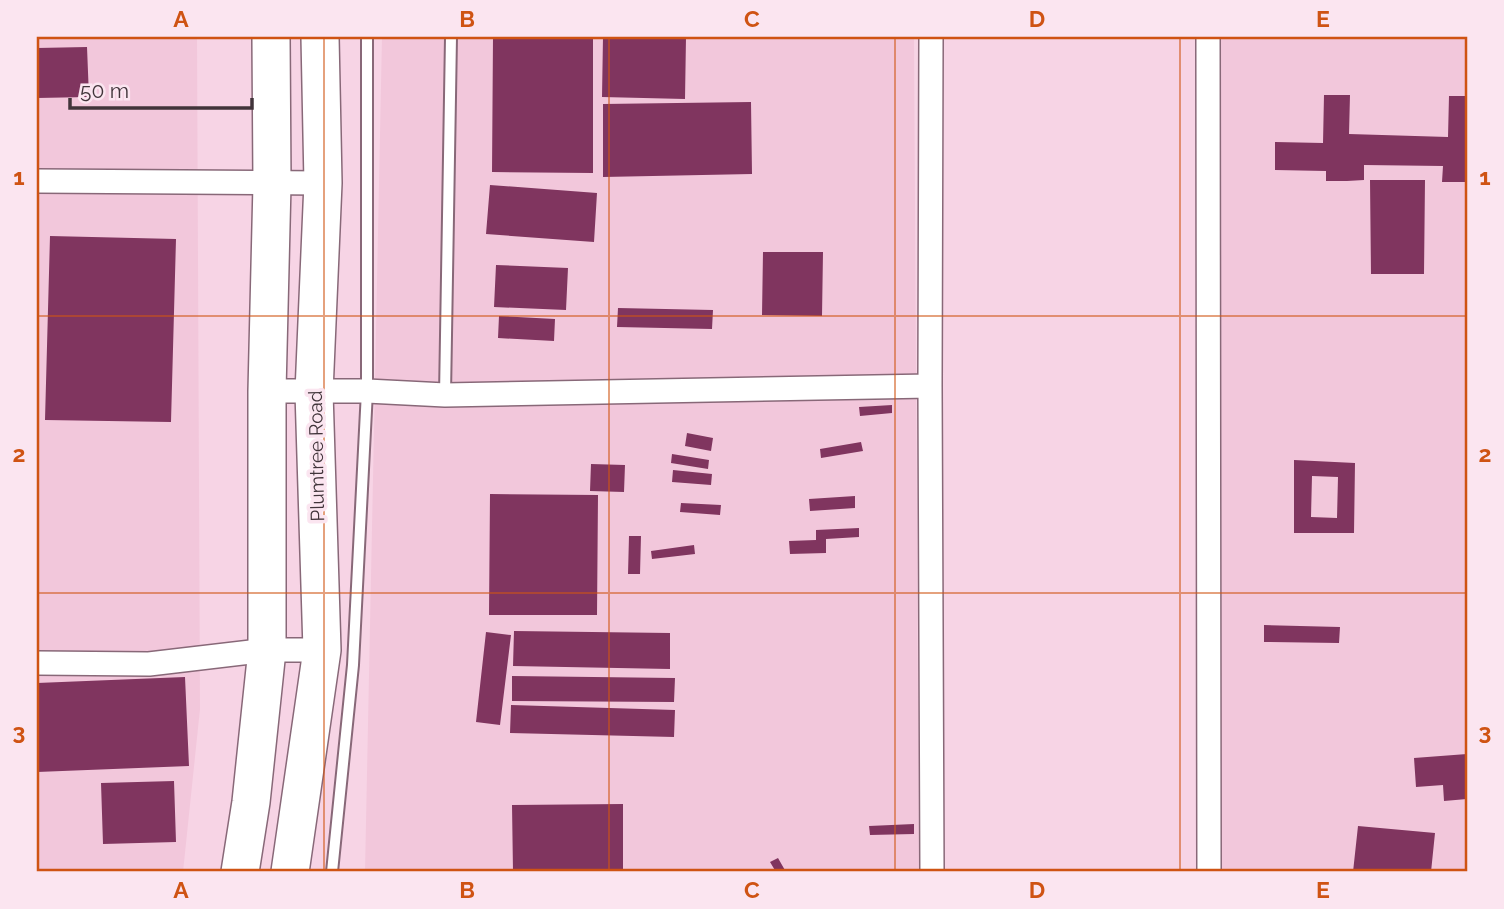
<svg xmlns="http://www.w3.org/2000/svg" width="1504" height="909" viewBox="0 0 1504 909" font-family="Raleway,sans-serif">
  <rect width="100%" height="100%" fill="#f7d4e5"/>
  <path fill="#f2c7db" d="M37,37H197L200,709L183,872H37Z
    M382,37H914L919,872H365Z
    M1218,37H1467V872H1218Z"/>
  <path fill="#80355f" fill-rule="evenodd" d="M493,37H593V173L492,172Z
    M603,37H686L685,99L602,97Z
    M87,47L89,97L37,98V48Z
    M1324,95H1350L1349,134L1448,137L1449,96H1467V182H1442L1443,166L1364,165V180L1347,181H1326V171L1275,170V142L1323,143Z
    M751,102L752,174L603,177V104Z
    M1370,180H1425L1424,274H1371Z
    M490,185L597,193L594,242L486,234Z
    M50,236L176,239L171,422L45,420Z
    M763,252H823L822,316L762,315Z
    M496,265L568,268L566,310L494,307Z
    M618,308L713,310L712,329L617,327Z
    M499,316L555,319L554,341L498,338Z
    M892,405V413L860,416L859,407Z
    M687,433L713,438L711,451L685,446Z
    M861,442L863,451L821,458L820,449Z
    M672,454L709,460L708,469L671,463Z
    M1294,460L1355,463L1354,533H1294ZM1312,476L1338,477L1337,518L1311,517Z
    M591,464L625,465L624,492L590,491Z
    M673,470L712,474L711,485L672,482Z
    M490,494L598,495L597,615H489Z
    M855,496V508L810,511L809,499Z
    M681,503L721,505L720,515L680,512Z
    M859,528V537L826,539V553L790,554L789,541L816,540V530Z
    M629,536H641L640,574H628Z
    M694,545L695,554L652,559L651,551Z
    M1264,625L1340,627L1339,643L1264,642Z
    M514,631L670,633V669L513,666Z
    M486,632L511,635L500,725L476,722Z
    M512,676L675,678L674,702L512,701Z
    M185,677L189,766L37,772V683Z
    M511,705L675,710L674,737L510,733Z
    M1467,754V799L1444,801L1443,785L1416,787L1414,758Z
    M174,781L176,842L103,844L101,783Z
    M623,804V872H513L512,805Z
    M914,824V834L870,835L869,826Z
    M1358,826L1435,833L1431,872H1353Z
    M778,858L786,872H776L770,862Z"/>
  <g fill="none" stroke-linecap="round" stroke-linejoin="round">
    <defs>
      <path id="service" d="M445,395L451,37
        M332,872L353,665L367,391V37"/>
      <path id="minor" d="M931,37L930,386L932,872
        M1208,37L1209,872
        M37,181L323,183
        M267,391H367L445,395L930,386
        M37,663L149,664L267,650H322"/>
      <path id="trunk" d="M240,872L251,802L267,650V391L272,184L271,37
        M290,872L322,650L314,392L323,183L320,37"/>
    </defs>
    <use href="#service" stroke="#886878" stroke-width="14"/>
    <use href="#minor" stroke="#886878" stroke-width="26"/>
    <use href="#trunk" stroke="#886878" stroke-width="40"/>
    <use href="#service" stroke="#fff" stroke-width="10"/>
    <use href="#minor" stroke="#fff" stroke-width="23"/>
    <use href="#trunk" stroke="#fff" stroke-width="37"/>
  </g>
  <path fill="none" stroke="#cf5313" stroke-width="2" stroke-opacity="0.55" d="M324,37V872M609,37V872M895,37V872M1180,37V872M37,316H1467M37,593H1467"/>
  <g text-anchor="middle" stroke-width="7" stroke-linejoin="round" paint-order="stroke">
    <g font-size="19" fill="#41343a" stroke="#fbe5f0">
      <text transform="translate(316 456) rotate(-91)" y="7">Plumtree Road</text>
    </g>
  </g>
  <rect width="1504" height="909" fill="none" stroke="#fbe5f0" stroke-width="77"/>
  <path d="M70 98v10h182v-10" fill="none" stroke="#41343a" stroke-width="3.5"/>
  <text x="80" y="98" font-size="21" fill="#41343a" stroke="#fbe5f0" stroke-width="5" paint-order="stroke">50 m</text>
  <rect x="38" y="38" width="1428" height="832" fill="none" stroke="#cf5313" stroke-width="2.5"/>
  <g font-size="23" text-anchor="middle" font-weight="bold" fill="#cf5313">
    <text x="181" y="27">A</text>
    <text x="467" y="27">B</text>
    <text x="752" y="27">C</text>
    <text x="1037" y="27">D</text>
    <text x="1323" y="27">E</text>
    <text x="19" y="185">1</text>
    <text x="1485" y="185">1</text>
    <text x="19" y="462">2</text>
    <text x="1485" y="462">2</text>
    <text x="19" y="740">3</text>
    <text x="1485" y="740">3</text>
    <text x="181" y="898">A</text>
    <text x="467" y="898">B</text>
    <text x="752" y="898">C</text>
    <text x="1037" y="898">D</text>
    <text x="1323" y="898">E</text>
  </g>
</svg>
